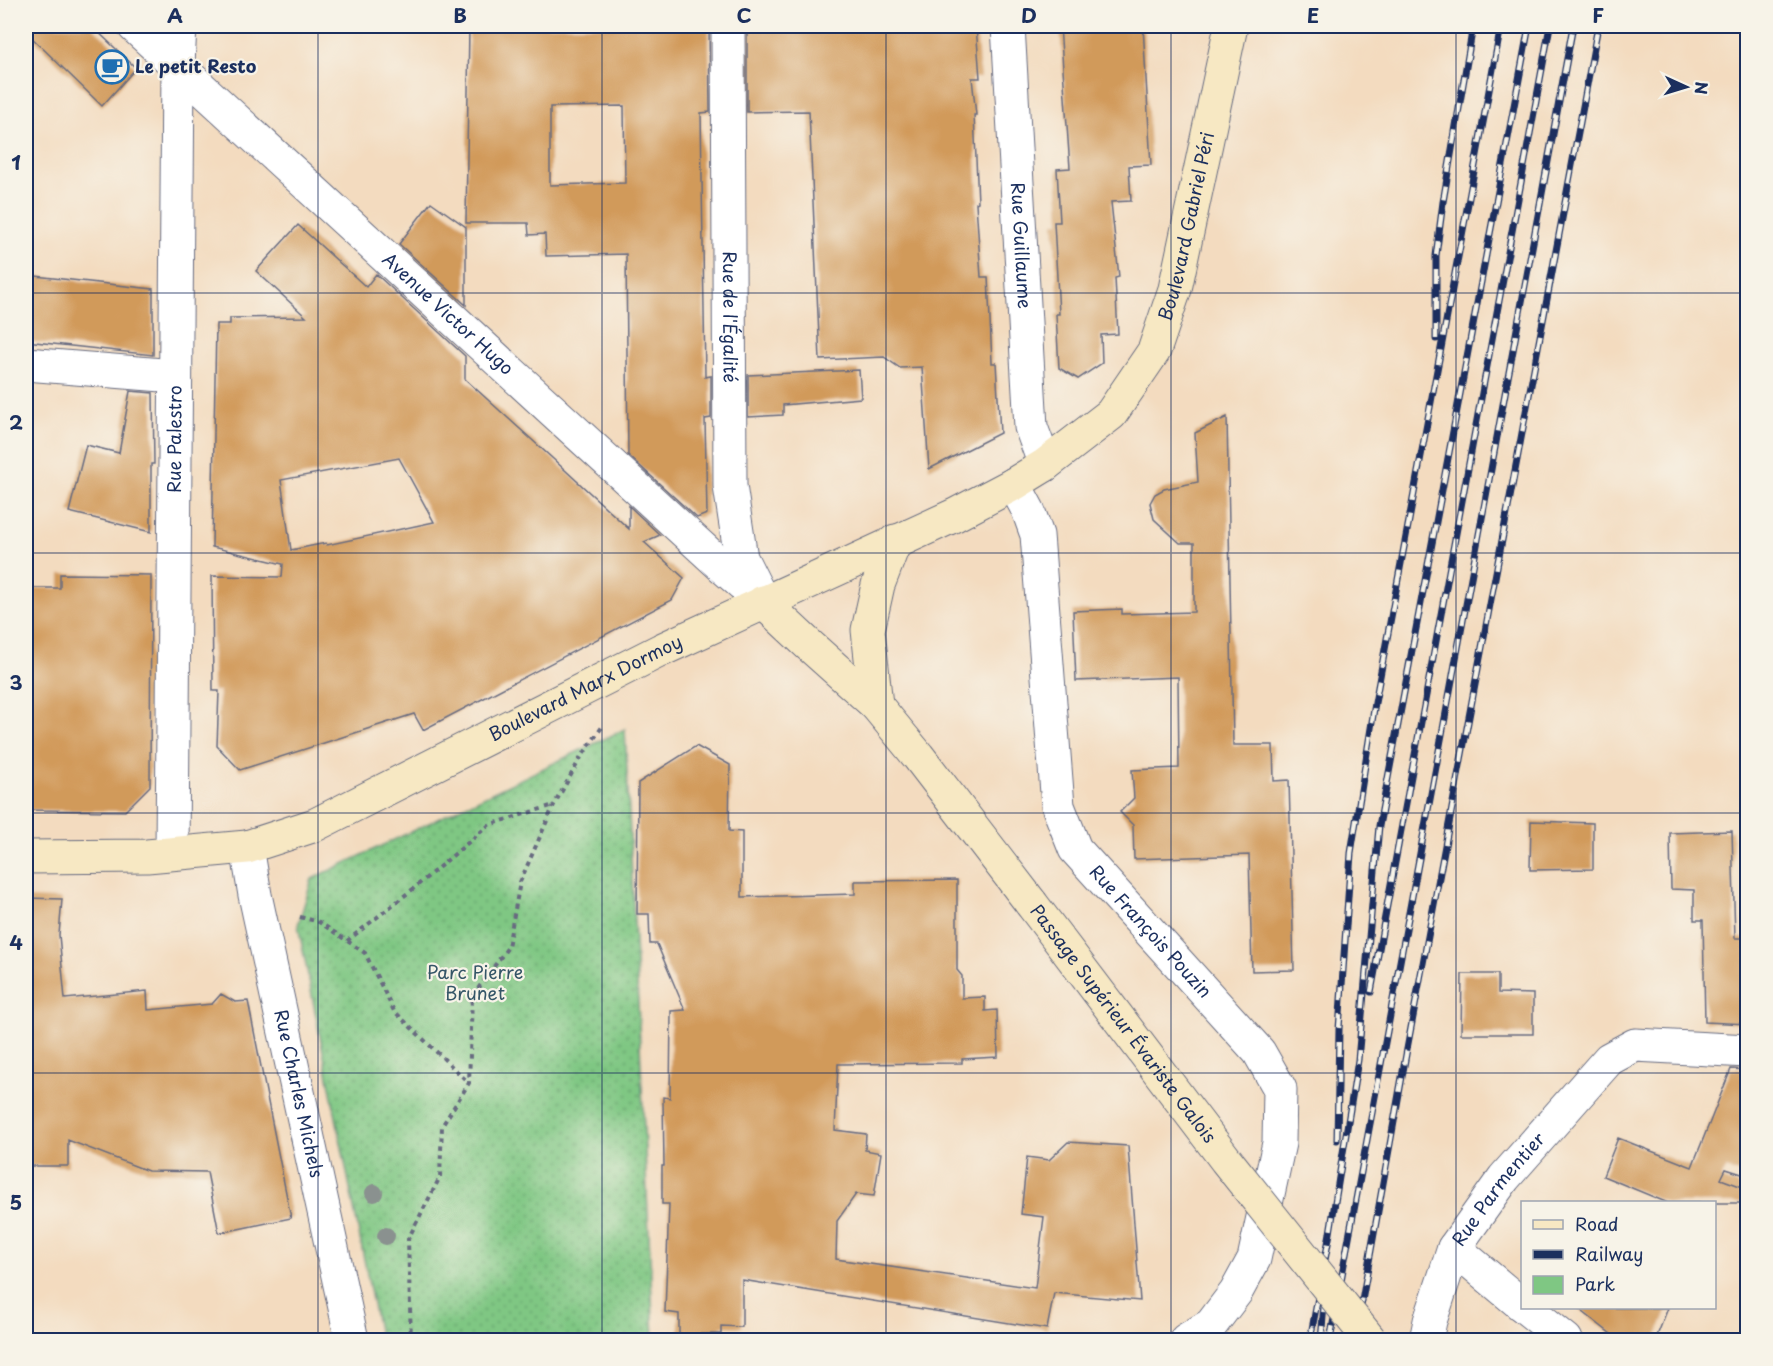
<svg xmlns="http://www.w3.org/2000/svg" width="1773" height="1366" viewBox="0 0 1773 1366" font-family="'Playpen Sans',sans-serif">
  <defs>
    <pattern id="green-dots" width="8" height="8" patternUnits="userSpaceOnUse" patternTransform="scale(1.5)"><rect width="8" height="8" fill="#7fc783"/><path d="M2 2h.1M6 6h.1" fill="none" stroke="#67a26e" stroke-width="1.8" stroke-linecap="round"/></pattern>
  </defs>
  <rect width="100%" height="100%" fill="#f7f3e8"/>
  <filter id="ink" filterUnits="userSpaceOnUse"><feTurbulence type="fractalNoise" baseFrequency=".0167" numOctaves="2"/><feDisplacementMap in="SourceGraphic" scale="12" xChannelSelector="R" yChannelSelector="G"/><feConvolveMatrix kernelMatrix="1 2 1 2 8 2 1 2 1" color-interpolation-filters="sRGB"/></filter>
  <filter id="wash" filterUnits="userSpaceOnUse"><feTurbulence type="fractalNoise" baseFrequency=".008" numOctaves="4" result="noise"/><feDisplacementMap in="SourceGraphic" scale="24" xChannelSelector="R" yChannelSelector="G"/><feGaussianBlur stdDeviation="1.35" result="paint"/><feColorMatrix in="noise" values="0 0 0 0 0 0 0 0 0 0 0 0 0 0 0 0 0 1.4 0 .05"/><feComposite in="paint" operator="in"/></filter>
  <g filter="url(#wash)">
    <rect width="100%" height="100%" fill="#f3dbbf"/>
    <path fill="url(#green-dots)" stroke="#4d7b70" stroke-width="1.5" d="M625,729L654,1340H380L298,925L312,879Z"/>
    <g id="blocks">
      <path fill="#d19a5a" fill-rule="evenodd" d="M26,26H92L136,68L102,106L26,32Z
        M469,26H709L710,112L701,113L705,377L711,376V418L705,419L707,514L697,518L628,455L626,254L546,256L545,234L529,235L528,223H466ZM624,106L625,183L550,185V107Z
        M747,26H976L980,78H972L976,115H974L978,202L976,203L981,277H988L992,363H996L1000,433L929,469L922,367L900,368L884,357L820,360L809,111L747,112Z
        M1060,26H1143L1151,165L1129,166L1131,201L1111,202L1119,277L1115,278L1118,334L1101,335L1102,363L1078,379L1059,368L1056,314H1059L1054,222H1060L1057,169L1070,168Z
        M431,202L466,227V305L399,244Z
        M298,225L366,287L376,274L465,356V379L552,458L629,529V506L660,535L644,542L684,578L672,600L423,730L414,714L240,770L217,746L219,691H213L212,576L282,577L283,564L212,547L216,324H230V318L306,317L256,271ZM399,458L434,522L327,545L326,543L291,550L281,480Z
        M26,275L153,289V355L26,341Z
        M859,370L861,398L783,405V415L748,417V375Z
        M130,391L153,393L154,464H151V532L69,512L86,445L119,453Z
        M1227,417L1233,745H1273L1274,781L1289,780L1294,970L1252,971L1249,855L1134,859L1133,825L1120,812L1134,798L1132,770L1179,768L1178,677L1076,681L1073,611L1122,609V614L1194,612V543H1180L1154,519L1150,503L1155,494L1164,489L1198,482L1195,433Z
        M60,574L151,575L150,786L125,811L26,810V588H60Z
        M696,746L730,765L729,831L742,832V897L855,894V881L957,880V970L962,976V998L985,997V1011L997,1010L998,1057L962,1059V1063L838,1064L835,1130L866,1134L865,1150L881,1153L874,1196L856,1194L837,1221L836,1259L1035,1288L1044,1217L1021,1214L1027,1157L1049,1160L1068,1142L1128,1146L1140,1301L1054,1293L1047,1329L742,1280V1327L721,1326V1334H679V1314L665,1312L669,1204H662V1166H664L663,1097L670,1098L671,1011L685,1010L657,944H650L649,914H637L638,783Z
        M1531,821L1593,823V869L1530,870Z
        M1732,831L1735,938H1748V1024L1705,1022L1703,920H1694V890L1671,889L1670,833Z
        M26,898L62,899L59,935L65,999L147,991L148,1010L212,1004L221,994L235,1002L248,1001L291,1218L219,1233L207,1172L148,1171L68,1140V1166H26Z
        M1462,974H1498V993L1533,994V1034H1461Z
        M1731,1069L1748,1070V1176L1726,1169L1721,1179L1748,1189V1203H1668L1603,1176L1618,1138L1692,1167Z
        M1578,1308H1668L1655,1341H1620Z"/>
    </g>
  </g>
  <g filter="url(#ink)">
    <use href="#blocks" fill-opacity="0" stroke="#676b80" stroke-width="1.5"/>
    <g fill="none" stroke-linecap="round" stroke-linejoin="round">
      <defs>
        <g id="minor">
          <path id="s1" d="M134,26L724,568L763,602"/>
          <path id="s2" d="M728,26L730,486L741,558L758,592"/>
          <path id="s3" d="M1008,26L1031,427L1045,465"/>
          <path d="M26,364L175,376"/>
          <path id="s4" d="M1014,484L1028,510L1037,535L1058,806L1075,849L1259,1052L1280,1089L1279,1143L1254,1259L1236,1292L1211,1325L1186,1340"/>
          <path id="s5" d="M247,847L255,895L352,1340"/>
          <path id="s6" d="M172,853L178,65L180,26"/>
          <path d="M1454,1248L1522,1305"/>
          <path d="M1526,1308L1566,1340"/>
          <path id="s7" d="M1426,1340L1430,1321L1454,1248L1504,1178L1609,1059L1635,1045L1748,1051"/>
        </g>
        <g id="secondary">
          <path d="M763,602L809,645L876,705L918,756L1031,903"/>
          <path d="M876,705L868,630L878,585L895,541"/>
          <path id="s8" d="M26,857L147,856L247,847L315,825L661,650L955,515L1014,484L1045,465L1111,414L1154,351L1175,289L1231,26"/>
        </g>
      </defs>
      <use href="#minor" stroke="#676b80" stroke-width="35"/>
      <use href="#secondary" stroke="#676b80" stroke-width="35"/>
      <path stroke="#676b80" stroke-width="4" stroke-dasharray="4.5 4.5" stroke-linecap="butt" d="M300,917L319,922L365,953L394,1011L469,1083
        M347,941L413,889L489,825L554,805
        M399,1340H418
        M411,1340L408,1239L440,1177L442,1126L469,1083L472,997L508,947L520,882L554,805L580,759L604,724"/>
      <use href="#minor" stroke="#fff" stroke-width="33"/>
      <use href="#secondary" stroke="#f7e8c3" stroke-width="33"/>
      <defs>
        <path id="rail" d="M1436,339V256L1443,202L1473,26
          M1371,992L1550,26
          M1337,1140L1339,1029L1351,853L1375,703L1501,26
          M1310,1340L1330,1233L1358,1060L1379,826L1529,26
          M1321,1340L1324,1305
          M1330,1340L1573,26
          M1355,1340L1407,1049L1598,26"/>
      </defs>
      <use href="#rail" stroke="#1b2f5e" stroke-width="7"/>
      <use href="#rail" stroke="#f7f3e8" stroke-width="4.5" stroke-dasharray="14" stroke-linecap="butt"/>
      <defs>
        <g id="secondary-bridge">
          <path id="s9" d="M1031,903L1226,1160L1370,1340"/>
        </g>
      </defs>
      <use href="#secondary-bridge" stroke="#676b80" stroke-width="35" stroke-linecap="butt"/>
      <use href="#secondary-bridge" stroke="#f7e8c3" stroke-width="33"/>
    </g>
    <g fill="#8a918f">
      <circle cx="374" cy="1193" r="9"/>
      <circle cx="386" cy="1236" r="9"/>
    </g>
  </g>
  <path fill="none" stroke="#1b2f5e" stroke-width="1.5" stroke-opacity="0.55" d="M318,26V1340M602,26V1340M886,26V1340M1171,26V1340M1456,26V1340M26,293H1748M26,553H1748M26,813H1748M26,1073H1748"/>
  <defs>
    <symbol id="cafe-ring" viewBox="-11 -11 22 22"><circle r="9.5" fill="#f7f3e8" stroke="#1f6fb2" stroke-width="1.5"/><path d="M-5.5-4.5H6V0H3Q3 3.5 0 3.5H-2.5Q-5.5 3.5-5.5 0ZM3-3.2v2h1.7v-2ZM-6 4.5H4V6H-6Z" fill="#1f6fb2"/></symbol>
  </defs>
  <g fill-rule="evenodd">
    <use href="#cafe-ring" x="93" y="48" width="38" height="38"/>
  </g>
  <g text-anchor="middle" stroke-width="4.5" stroke-linejoin="round" paint-order="stroke">
    <g font-size="18" font-weight="bold" fill="#1b2f5e" stroke="#f7f3e8" text-anchor="start">
      <text x="135" y="73">Le petit Resto</text>
    </g>
    <g font-size="18" fill="#1b2f5e" stroke="#f7f3e8">
      <text dy="6" stroke="none"><textPath href="#s8" startOffset="1396">Boulevard Gabriel Péri</textPath></text>
      <text dy="6" stroke="none"><textPath href="#s3" startOffset="220">Rue Guillaume</textPath></text>
      <text dy="6" stroke="none"><textPath href="#s1" startOffset="426">Avenue Victor Hugo</textPath></text>
      <text dy="6" stroke="none"><textPath href="#s2" startOffset="291">Rue de l'Égalité</textPath></text>
      <text dy="6" stroke="none"><textPath href="#s6" startOffset="414">Rue Palestro</textPath></text>
      <text dy="6" stroke="none"><textPath href="#s8" startOffset="596">Boulevard Marx Dormoy</textPath></text>
      <text dy="6" stroke="none"><textPath href="#s4" startOffset="486">Rue François Pouzin</textPath></text>
      <text dy="6" stroke="none"><textPath href="#s9" startOffset="152">Passage Supérieur Évariste Galois</textPath></text>
      <text dy="6" stroke="none"><textPath href="#s5" startOffset="252">Rue Charles Michels</textPath></text>
      <text dy="6" stroke="none"><textPath href="#s7" startOffset="170">Rue Parmentier</textPath></text>
    </g>
    <g font-size="18" fill="#345567" stroke="#f7f3e8">
      <text x="475" y="979">Parc Pierre<tspan x="475" dy="21">Brunet</tspan></text>
    </g>
  </g>
  <rect width="1773" height="1366" fill="none" stroke="#f7f3e8" stroke-width="66"/>
  <rect x="1521" y="1201" width="195" height="108" fill="#f7f3e8" stroke="#9fa5b1" stroke-width="1.5"/>
  <rect x="1533" y="1220" width="30" height="9" fill="#f7e8c3" stroke="#9fa5b1" stroke-width="1.5"/>
  <text x="1575" y="1231" font-size="18" fill="#1b2f5e">Road</text>
  <rect x="1533" y="1250" width="30" height="9" fill="#1b2f5e" stroke="#9fa5b1" stroke-width="1.5"/>
  <text x="1575" y="1261" font-size="18" fill="#1b2f5e">Railway</text>
  <rect x="1533" y="1276" width="30" height="18" fill="#7fc783" stroke="#9fa5b1" stroke-width="1.5"/>
  <text x="1575" y="1291" font-size="18" fill="#1b2f5e">Park</text>
  <g transform="translate(1686 87) rotate(94)" stroke="#f7f3e8" stroke-width="4.5" paint-order="stroke">
  <path d="M0-4.5L10 22L0 15L-10 22Z" fill="#1b2f5e"/>
  <text y="-9" font-size="16" font-weight="bold" text-anchor="middle" fill="#1b2f5e">N</text>
  </g>
  <rect x="33" y="33" width="1707" height="1300" fill="none" stroke="#1b2f5e" stroke-width="2"/>
  <g font-size="20" text-anchor="middle" font-weight="bold" fill="#1b2f5e">
    <text x="175" y="23">A</text>
    <text x="460" y="23">B</text>
    <text x="744" y="23">C</text>
    <text x="1029" y="23">D</text>
    <text x="1313" y="23">E</text>
    <text x="1598" y="23">F</text>
    <text x="16" y="170">1</text>
    <text x="16" y="430">2</text>
    <text x="16" y="690">3</text>
    <text x="16" y="950">4</text>
    <text x="16" y="1210">5</text>
  </g>
</svg>
